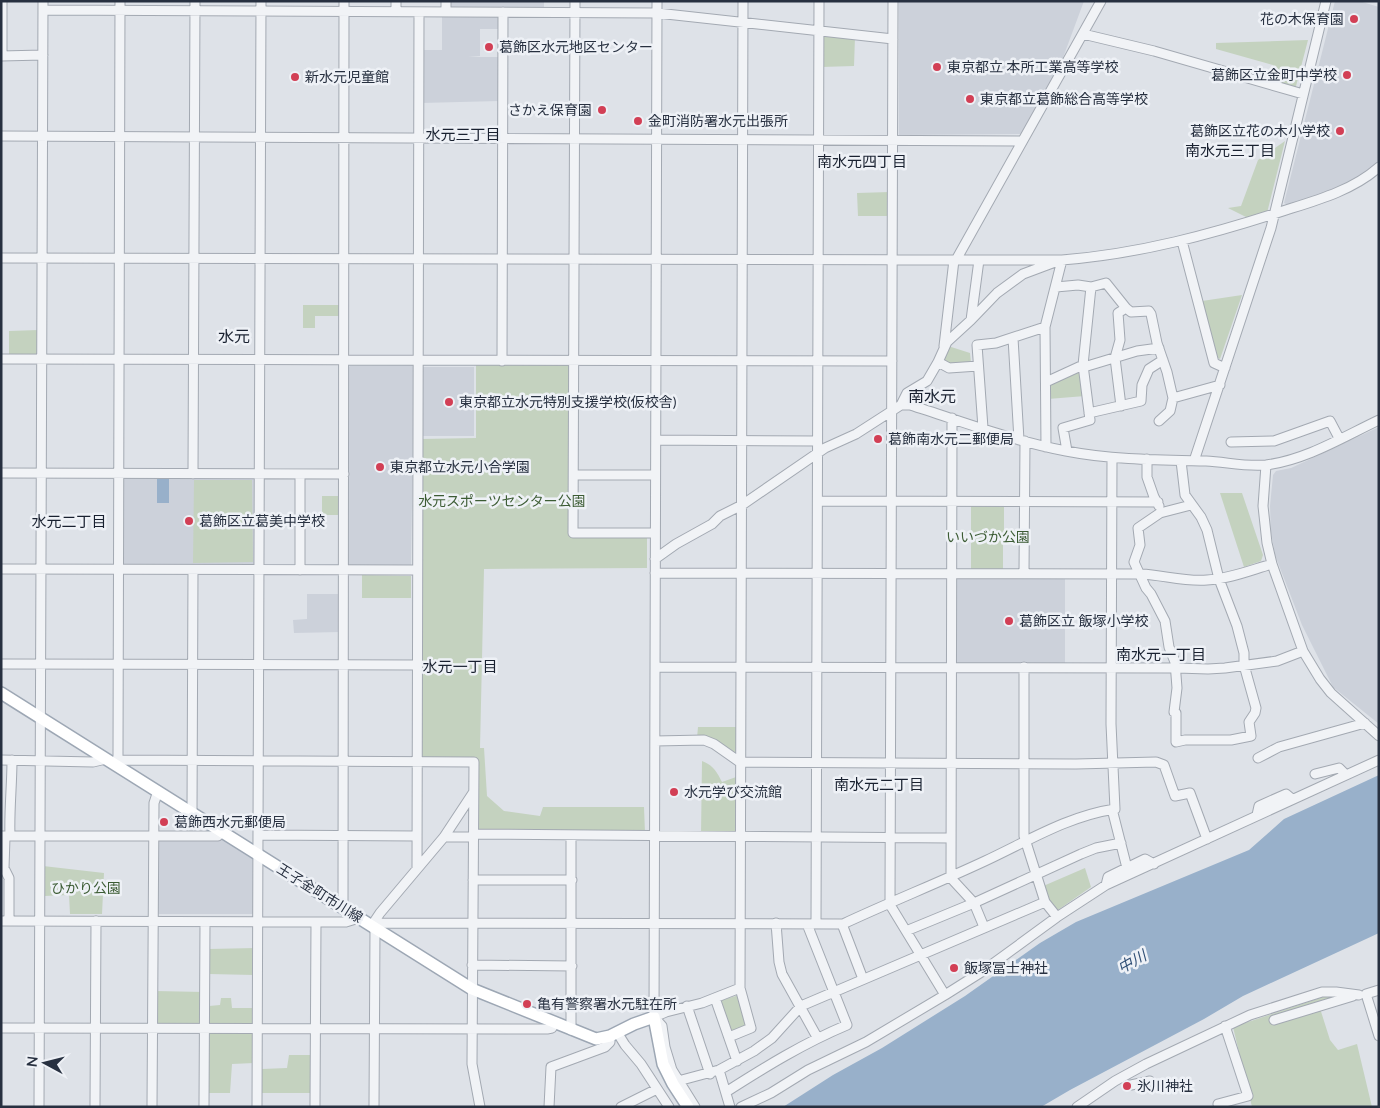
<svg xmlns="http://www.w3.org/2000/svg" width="1380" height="1108" viewBox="0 0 1380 1108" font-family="Lato,'Noto Sans JP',sans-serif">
  <rect width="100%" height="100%" fill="#dee2e8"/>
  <path fill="#ccd1da" d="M449,1H544V8H451L449,5Z
    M899,1H1084L1061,63L1022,134L899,135Z
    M1335,1H1359L1379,7V160L1356,181L1315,198L1288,205L1284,203Z
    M501,13V29H480V56L468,57H499V101L421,103V50H442V14Z
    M414,365L411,566L348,565L347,369L350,366Z
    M423,367H474V436H423Z
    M1379,427V724L1333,687L1302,625L1275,555L1271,532L1270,506L1273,475L1276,471L1291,468Z
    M125,477H254L256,479V566H127L124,564L123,479Z
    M953,577H1065V666L953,664Z
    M307,594H341L340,632L294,633L293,620L307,619Z
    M157,839H227L254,859L255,912L252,914H159L156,913Z"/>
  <path fill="#c4d2bf" d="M821,33L855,37L854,66L821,67Z
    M1308,40L1295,90L1269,82L1273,65L1216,49V43Z
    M1285,141L1267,213L1248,218L1228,208L1241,206L1258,160Z
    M890,192L889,216H858L857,193Z
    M1242,295L1220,359L1218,358L1202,301Z
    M303,305H341V316H315V328H303Z
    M39,330L40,355H9V331Z
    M948,346L970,353L971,363H948L943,360Z
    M476,364H569L571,366V535L647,536V568L484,569L480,748H484L487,796L504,811L540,816L543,807H644L645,833L481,832L476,829V759L422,758L421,439L476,438Z
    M1082,370L1085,396L1048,399V386Z
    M194,480H252L253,562L193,563Z
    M1220,493H1242L1263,555L1261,561L1244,567Z
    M322,496H341V515H322Z
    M971,503H1004V530H1022V544H1003V571L971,570Z
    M362,575L411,576V598H362Z
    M698,727H739V757L697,738Z
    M702,761C713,765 717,772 722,782L739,776V836L701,835Z
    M43,866L104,873L102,914H70L69,895L44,896Z
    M1085,868L1091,887L1055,912L1041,887Z
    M255,948L254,975L209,974V949Z
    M155,991L204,992L203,1026L154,1027Z
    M739,995L747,1026L730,1034L719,1001Z
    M1329,995L1332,998L1318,1002L1330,1040L1338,1050L1357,1044L1372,1107H1252L1233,1027Z
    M221,998H231L232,1008H254L255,1024L251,1026L210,1025L209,1006L220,1005Z
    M209,1030L254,1031V1063L232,1064L230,1093H208Z
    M289,1055H313L312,1093H262V1069L287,1068Z"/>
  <path fill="#98b0ca" d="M157,479H169V503H157Z
    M1379,775V933L1243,996L1204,1019L1070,1090L1041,1107H783L833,1075L882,1048L965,996L1040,943L1076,922L1249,850L1284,819Z"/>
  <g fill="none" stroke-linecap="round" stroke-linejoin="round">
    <defs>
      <path id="minor" d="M446,1V12
        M575,1L573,533H655
        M657,1L654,1017L662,1026L665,1047L672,1070L695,1107
        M893,1L890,902L892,908L945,995
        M43,10L657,13L893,39
        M396,11V1
        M1083,34L1154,51L1303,94
        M1,56L43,55
        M2,56V1
        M1,136L1022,141
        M1182,241L1214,363L1225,368
        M1,258L1062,260C1139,254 1213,234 1286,210C1318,200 1353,190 1379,167
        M956,260L1101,1
        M1056,287L1078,285L1091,287L1083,365L1090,420L1063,428L1067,451
        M1091,287L1106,283L1126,308L1118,313L1120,340L1115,358L1121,406
        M1126,308L1131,312L1149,311L1151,314L1157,343L1167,372L1173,398L1170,411L1159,421
        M971,320L979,260
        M1013,338L1019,440
        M944,346L954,260
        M1,359L892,361
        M502,361L503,12
        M938,362L949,368L978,366
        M1084,367L1137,351L1159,348
        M1046,382L1083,365
        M1173,398L1220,385
        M901,405L907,393L927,381L938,362L947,342L971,320L997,293L1023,274L1055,262
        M1089,413L1141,401L1142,385L1149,369L1163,360
        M983,428L977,345L996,343L1045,327
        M656,440L817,441
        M1231,442L1274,441L1330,421L1339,438
        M1046,447L1045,327L1062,260
        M1147,459V477L1154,497L1159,506
        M1181,461L1185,495L1201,517L1207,530L1219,579L1237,626L1244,653V665L1256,708L1255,713L1249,722L1251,736L1231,740H1185L1176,742V713L1174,712L1177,688L1175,662L1169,647L1165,621L1151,594L1146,588L1134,562L1140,545L1138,528L1160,513L1191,505
        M1194,461L1271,228L1326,1
        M1266,465L1263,506L1267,543L1272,564L1303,651L1320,679L1331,693L1379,736
        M1,473L344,474
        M193,474L195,1
        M574,475H655
        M818,501L1158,502
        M655,559L676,544L712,524L720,516L742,505L825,448L856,434L901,405H910C961,421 1013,441 1066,451C1112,460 1159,460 1206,461C1226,462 1246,467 1266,465C1306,460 1343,437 1379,420
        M1,569L417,570
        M300,570V474
        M655,573L1141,574C1163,575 1185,582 1207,580C1229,579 1251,570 1272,564
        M1024,573L1025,441
        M1,664L417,665
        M655,667L1177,668L1208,669L1225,668L1277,661L1303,651
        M1024,667V836L1045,902L1057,917
        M655,741L704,740L714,744L741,763
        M1258,758L1279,747L1365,723
        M1,760L93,762L106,759
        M118,760L474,762L472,1064L480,1107
        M741,762L1076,764L1156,762L1164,765L1175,796L1190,793L1207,839
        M116,765L118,756L120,1
        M1315,774L1339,768L1345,774
        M1112,809L1127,868
        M192,813L193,570
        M1257,815L1259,806L1286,794L1292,799
        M474,834L951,838
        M258,835L417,836
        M571,835V1030
        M1,836H218L222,831
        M10,836C9,811 12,785 12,760
        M5,837L4,868L9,878V921
        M444,837H473
        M417,869L419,12
        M950,877L974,903L984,927
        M951,877L952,418
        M473,880H572
        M1106,885L1108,877L1145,859L1154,864
        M343,907L344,1
        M1,921L346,922L359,918
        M373,923L843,924C890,902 938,883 985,861C1028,841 1068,816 1115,809L1111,724L1112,458
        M776,923L779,962L782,974L817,1037
        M816,924L819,1
        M842,924L863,979
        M372,925L380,913L444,837L473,793
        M906,931L974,903L1081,854L1096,848L1121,843
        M472,965L572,966
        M1379,990L1366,994L1379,1036
        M715,998L737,1061
        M687,1006L710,1074
        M654,1017L666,1012L702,1003L740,988L743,1
        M1274,1020L1353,996
        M1,1028L547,1029L552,1028L554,1023
        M617,1032L625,1045L641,1064L669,1107
        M729,1037L751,1028L740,988
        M719,1070L730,1107
        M678,1081L719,1070L754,1051L772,1038L801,1006L1045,902
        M1131,1085L1150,1081
        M726,1092C765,1067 804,1043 847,1025L807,924
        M39,1107L43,1
        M95,1107L96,921
        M152,1107L154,803L158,791
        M204,1107L205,922
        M257,1107L261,1
        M315,1107L316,922
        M374,1107L375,928
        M549,1107L551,1067L605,1047L610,1042V1036
        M621,1107L657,1089
        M741,1107L771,1093L808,1070L866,1042L945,995L983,971L1057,917L1106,885L1379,760
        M1077,1107L1115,1081L1146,1064L1250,1015L1322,992H1336L1359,995
        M1219,1107L1218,1104L1248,1096L1225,1026"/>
      <path id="major" d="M1,693L472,989L596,1039L610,1036L634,1024L654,1017
        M654,1017L663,1064L673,1084L688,1107"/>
    </defs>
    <use href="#minor" stroke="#a3a9b2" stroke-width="11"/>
    <use href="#major" stroke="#9da7b4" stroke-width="14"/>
    <use href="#minor" stroke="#f1f3f6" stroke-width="9"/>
    <use href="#major" stroke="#fff" stroke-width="11"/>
  </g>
  <g fill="#d23f55" stroke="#eef1f6" stroke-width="2">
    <circle cx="1354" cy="19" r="5"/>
    <circle cx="489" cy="47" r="5"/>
    <circle cx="937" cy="67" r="5"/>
    <circle cx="1347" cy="75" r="5"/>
    <circle cx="295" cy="77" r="5"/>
    <circle cx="970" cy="99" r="5"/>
    <circle cx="602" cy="110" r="5"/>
    <circle cx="638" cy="121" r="5"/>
    <circle cx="1340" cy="131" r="5"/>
    <circle cx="449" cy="402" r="5"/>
    <circle cx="878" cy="439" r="5"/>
    <circle cx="380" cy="467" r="5"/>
    <circle cx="189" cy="521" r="5"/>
    <circle cx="1009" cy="621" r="5"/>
    <circle cx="674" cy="792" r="5"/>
    <circle cx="164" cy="822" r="5"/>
    <circle cx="954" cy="968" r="5"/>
    <circle cx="527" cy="1004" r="5"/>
    <circle cx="1127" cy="1086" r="5"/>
  </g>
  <g text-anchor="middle" stroke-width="5" stroke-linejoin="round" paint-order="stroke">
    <g font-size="14" fill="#273040" stroke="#eef1f6" text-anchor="start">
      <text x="1344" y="24" text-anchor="end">花の木保育園</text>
      <text x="499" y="52">葛飾区水元地区センター</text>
      <text x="947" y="72">東京都立 本所工業高等学校</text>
      <text x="1337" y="80" text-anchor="end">葛飾区立金町中学校</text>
      <text x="305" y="82">新水元児童館</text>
      <text x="980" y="104">東京都立葛飾総合高等学校</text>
      <text x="592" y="115" text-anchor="end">さかえ保育園</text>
      <text x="648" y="126">金町消防署水元出張所</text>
      <text x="1330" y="136" text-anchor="end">葛飾区立花の木小学校</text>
      <text x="459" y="407">東京都立水元特別支援学校(仮校舎)</text>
      <text x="888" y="444">葛飾南水元二郵便局</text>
      <text x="390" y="472">東京都立水元小合学園</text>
      <text x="199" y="526">葛飾区立葛美中学校</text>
      <text x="1019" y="626">葛飾区立 飯塚小学校</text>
      <text x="684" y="797">水元学び交流館</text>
      <text x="174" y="827">葛飾西水元郵便局</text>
      <text x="964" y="973">飯塚冨士神社</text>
      <text x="537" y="1009">亀有警察署水元駐在所</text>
      <text x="1137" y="1091">氷川神社</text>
    </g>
    <g font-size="14" fill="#3c5c34" stroke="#eef1f6">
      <text x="502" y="506">水元スポーツセンター公園</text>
      <text x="988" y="542">いいづか公園</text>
      <text x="86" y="893">ひかり公園</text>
    </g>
    <g font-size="14" fill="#273040" stroke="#eef1f6">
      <text transform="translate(320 893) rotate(32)" y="5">王子金町市川線</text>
    </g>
    <g font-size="15" fill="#192130" stroke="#eef1f6">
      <text x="463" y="140">水元三丁目</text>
      <text x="1230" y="156">南水元三丁目</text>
      <text x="862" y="167">南水元四丁目</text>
      <text x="69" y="527">水元二丁目</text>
      <text x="1161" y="660">南水元一丁目</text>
      <text x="460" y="672">水元一丁目</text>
      <text x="879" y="790">南水元二丁目</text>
    </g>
    <g font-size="15" font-style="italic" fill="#304f75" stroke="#eef1f6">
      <text transform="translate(1132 962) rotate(-29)" y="5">中川</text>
    </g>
    <g font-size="16" fill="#192130" stroke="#eef1f6">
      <text x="234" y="342">水元</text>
      <text x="932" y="402">南水元</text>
    </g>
  </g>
  <rect width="1380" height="1108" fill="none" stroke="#273040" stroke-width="5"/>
  <g transform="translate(45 1063) rotate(277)" stroke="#eef1f6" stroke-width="4" paint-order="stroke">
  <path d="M0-4L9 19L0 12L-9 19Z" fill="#273040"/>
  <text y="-8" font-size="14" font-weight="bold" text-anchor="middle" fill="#273040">N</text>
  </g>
</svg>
